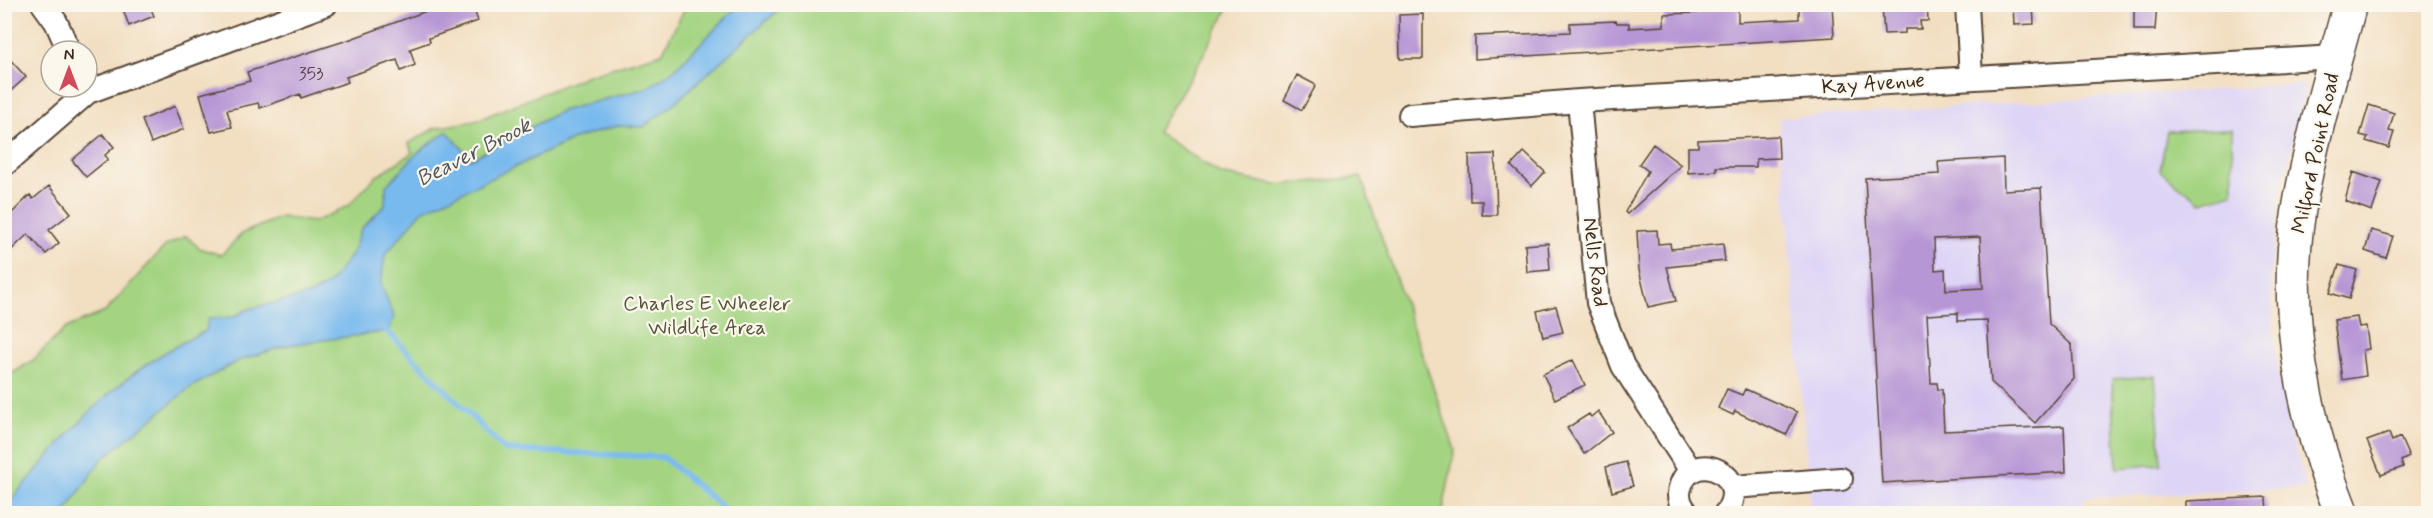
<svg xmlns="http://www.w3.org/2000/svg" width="2433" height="518" viewBox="0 0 2433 518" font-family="Mynerve,sans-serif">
  <rect width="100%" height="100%" fill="#fbf7ec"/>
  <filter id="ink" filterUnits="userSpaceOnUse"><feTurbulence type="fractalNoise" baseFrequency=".0167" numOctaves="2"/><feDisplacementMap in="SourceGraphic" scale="12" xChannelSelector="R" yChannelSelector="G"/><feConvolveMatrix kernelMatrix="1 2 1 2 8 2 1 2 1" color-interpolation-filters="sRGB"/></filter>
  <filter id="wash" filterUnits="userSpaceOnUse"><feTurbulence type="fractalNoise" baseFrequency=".008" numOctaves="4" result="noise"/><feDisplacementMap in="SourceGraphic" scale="24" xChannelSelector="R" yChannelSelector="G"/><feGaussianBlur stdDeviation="1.35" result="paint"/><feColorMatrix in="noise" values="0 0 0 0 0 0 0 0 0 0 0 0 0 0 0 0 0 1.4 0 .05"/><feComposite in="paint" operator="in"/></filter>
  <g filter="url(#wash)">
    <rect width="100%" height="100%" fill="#f2dec1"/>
    <path fill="#ded5f6" d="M2302,84L2306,91L2280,195L2271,271L2275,353L2290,433L2307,488L2083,498L2086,513H1811L1779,118Z"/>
    <path fill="#a4d482" stroke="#707f50" stroke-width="1.5" d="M687,4L1230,5L1199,63L1157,132L1220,174L1276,185L1361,177L1455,450L1442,514H5V378L32,361L66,328L105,312L165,246L186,236L199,248L221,255L243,233L281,217L314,222L348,206L375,177L412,153L409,143L435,128L475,121L588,75L662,53Z
      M2232,129L2233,193L2201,202L2160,171L2167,131Z
      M2155,376L2161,464L2117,468L2112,379Z"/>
    <path fill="#79baee" stroke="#5a7286" stroke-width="1.5" d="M739,5H784L670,107L643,127L617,126L574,139L422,211L385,255L381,284L394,317L389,331L288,345L238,361L191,387L101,460L65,513H5V507C69,434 114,372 206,331L208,319L233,317L249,309L312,294L330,283L352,254L361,229L385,205L386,186L416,154L447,131L471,159L561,111L647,88L674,70Z"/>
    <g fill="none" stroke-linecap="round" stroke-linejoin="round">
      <path stroke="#79baee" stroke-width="6" d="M383,327L505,450L663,457L730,514"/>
    </g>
    <g id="blocks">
      <path fill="#b796d5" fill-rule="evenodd" d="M121,4H149L154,16L129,26Z
        M445,4H472L478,21L429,38L430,42L410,49L415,65L401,71L397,60L346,77L348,82L301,98L300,94L260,108L258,103L227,110L232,127L211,132L200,94L250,81L247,72L348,40Z
        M1698,4H1738V22L1799,19V4H1832L1834,37L1475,59V36L1570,32V23L1616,21L1617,23H1629V28L1664,26V14L1698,13Z
        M1927,4L1928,21H1920L1921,29H1905V33L1884,34L1882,6Z
        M2013,4H2033L2034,24L2014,25Z
        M2134,4H2157L2155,30H2134Z
        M1423,14V59H1400L1399,15Z
        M4,53L26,77L4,97Z
        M1297,75L1316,85L1302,110L1284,100Z
        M2369,105L2394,113L2389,131L2394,132L2389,148L2366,141L2368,137L2360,135Z
        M175,106L184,129L151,143L142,120Z
        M103,134L114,147L105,155L108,159L86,177L72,160Z
        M1778,136L1779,158L1756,159V167H1716L1717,171L1688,173V147H1698V140Z
        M1653,144L1681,165L1627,214L1625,212L1648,171L1639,164Z
        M1524,152L1545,172L1532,186L1511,166Z
        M1495,154L1497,215H1482V201H1470L1469,155Z
        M2003,158L2004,190L2041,188L2049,324L2072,345L2074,379L2035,423L1991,382L1987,320L1958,321V313L1927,315L1931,383H1937L1938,390L1942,389L1944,431L2064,426L2066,472L1882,483L1865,178L1939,174L1938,162ZM1980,237L1983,288L1946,290L1945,269L1935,270L1934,239Z
        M2353,172L2382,182L2372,211L2345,201Z
        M49,186L71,213L49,230L59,243L46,254L28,234L4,257V221L30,195L33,199Z
        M1657,230L1658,244L1670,243L1671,249L1723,244L1725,261L1667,267L1676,301L1648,307L1639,270L1637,231Z
        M2371,230L2393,236L2386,258L2365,251Z
        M1548,243L1550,270L1527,272L1525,245Z
        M2339,265L2357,270L2349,299L2330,293Z
        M1556,306L1563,332L1543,337L1537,311Z
        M2357,317L2359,327L2366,326L2369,349L2363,350L2366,376L2342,380L2334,320Z
        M1573,360L1585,385L1555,399L1543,374Z
        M1727,389L1742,395L1745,389L1797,412L1786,435L1735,411L1733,415L1718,408Z
        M1598,411L1612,432L1584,454L1567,428L1589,414L1591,417Z
        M2389,433L2392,441L2400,437L2409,457L2401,461L2403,467L2381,475L2367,441Z
        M1626,462L1633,486L1612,492L1606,467Z
        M2266,497L2267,513H2186V501Z"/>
    </g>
  </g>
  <g filter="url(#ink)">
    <use href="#blocks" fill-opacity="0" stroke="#564536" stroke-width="1.5"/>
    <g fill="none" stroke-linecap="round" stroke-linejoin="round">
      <defs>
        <path id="street" d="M43,4L56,22L69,51
          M1967,4L1971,78
          M1579,101L1598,303L1623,366L1691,471
          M1410,115L1579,101L2336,57
          M4,165L88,92L326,4
          M1733,487L1841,479
          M1688,514C1681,506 1677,497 1680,488C1691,446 1755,475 1725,514"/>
        <path id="secondary" d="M2342,514C2302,414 2281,305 2301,198C2313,133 2333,68 2350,4"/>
      </defs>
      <use href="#street" stroke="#564536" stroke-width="26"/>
      <use href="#secondary" stroke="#564536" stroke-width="36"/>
      <use href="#street" stroke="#fff" stroke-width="22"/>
      <use href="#secondary" stroke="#fff" stroke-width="33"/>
    </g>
  </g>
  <g text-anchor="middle" stroke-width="4.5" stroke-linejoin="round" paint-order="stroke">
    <g font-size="18" fill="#5a454c">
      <text x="311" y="79">353</text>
    </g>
    <g font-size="21" fill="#3b2a1e" stroke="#fbf7ec">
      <text transform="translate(1873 83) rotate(-4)" y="7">Kay Avenue</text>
      <text transform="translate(2315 153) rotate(-78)" y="7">Milford Point Road</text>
      <text transform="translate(1596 262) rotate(83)" y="7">Nells Road</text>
    </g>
    <g font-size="21" fill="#555437" stroke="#fbf7ec">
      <text x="707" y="310">Charles E Wheeler<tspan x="707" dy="24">Wildlife Area</tspan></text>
    </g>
    <g font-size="22" font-style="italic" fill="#4e555c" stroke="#fbf7ec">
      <text transform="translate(473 151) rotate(-27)" y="8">Beaver Brook</text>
    </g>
  </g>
  <rect width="2433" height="518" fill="none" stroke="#fbf7ec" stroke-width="24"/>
  <g transform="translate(69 69)"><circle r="28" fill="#fbf7ec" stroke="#aea59a" stroke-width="1.5"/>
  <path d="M0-4.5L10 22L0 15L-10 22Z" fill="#d1495b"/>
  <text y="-9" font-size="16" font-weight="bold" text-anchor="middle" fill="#3b2a1e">N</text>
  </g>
</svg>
